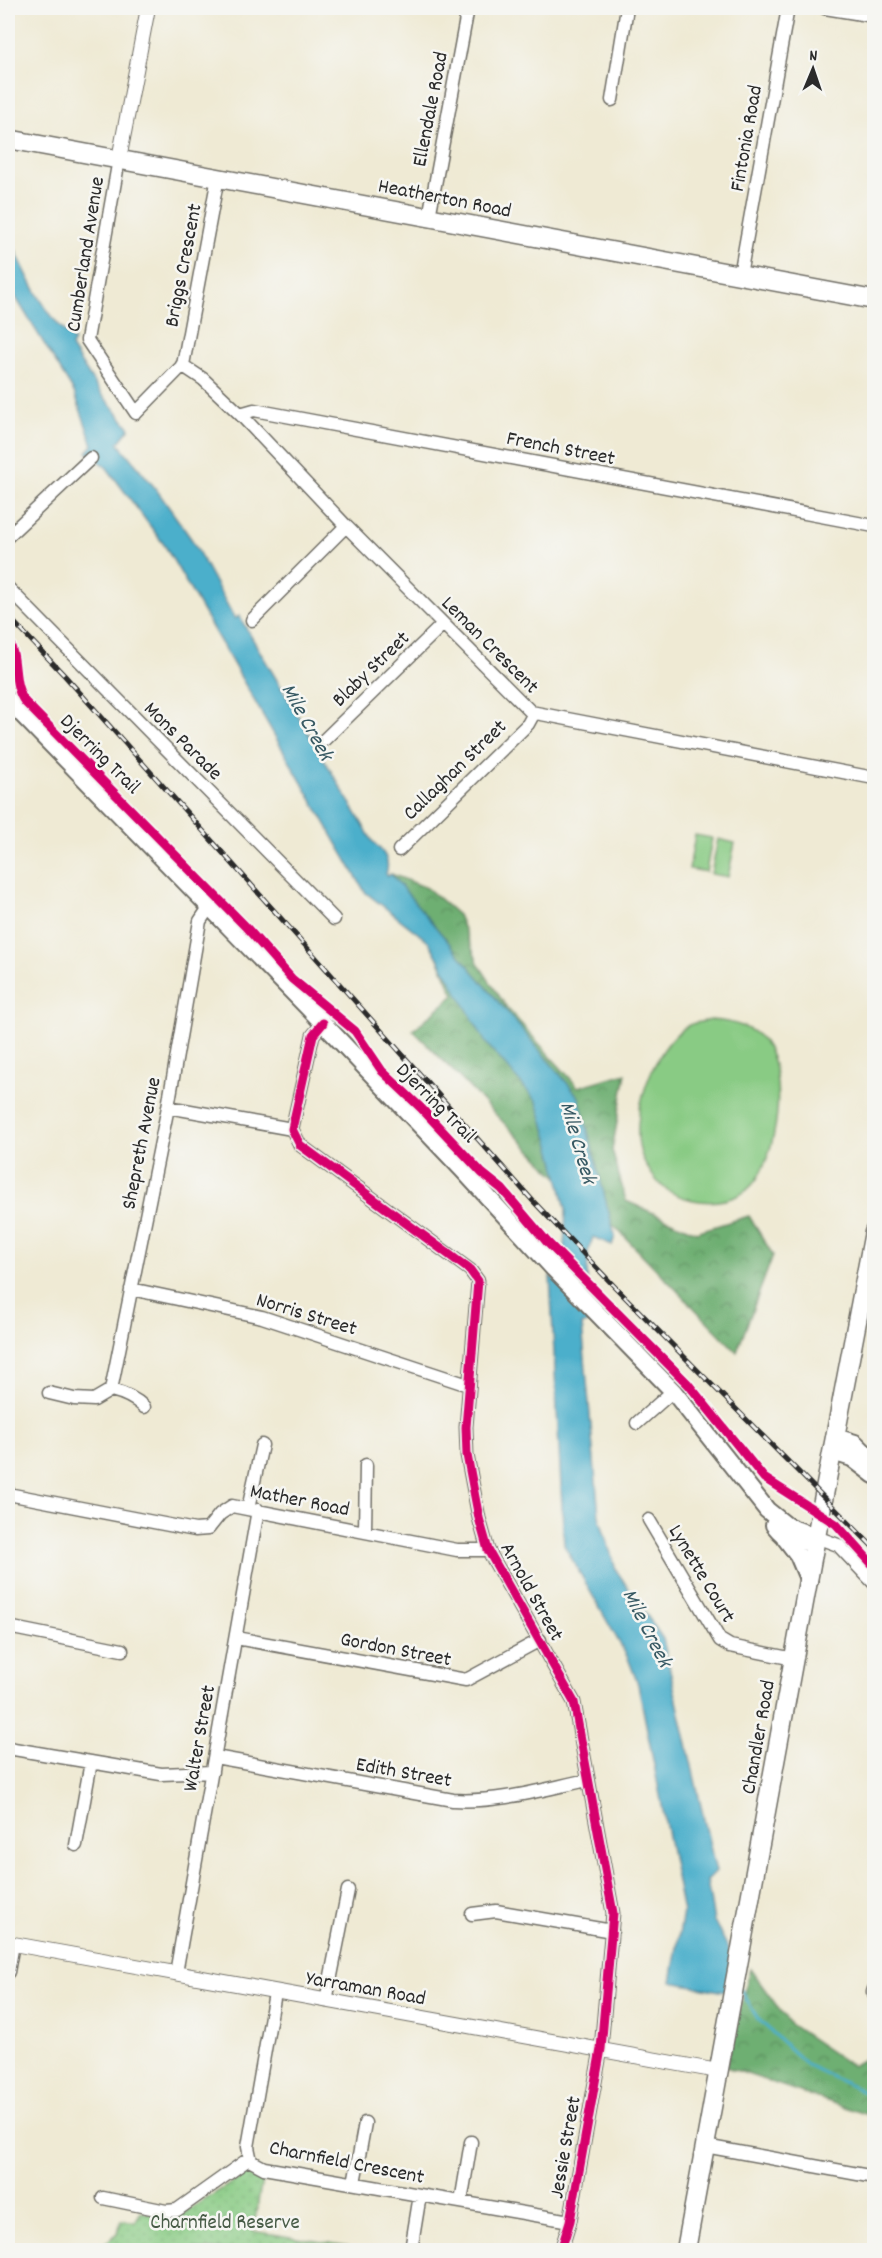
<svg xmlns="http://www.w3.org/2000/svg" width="882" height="2258" viewBox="0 0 882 2258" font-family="Dekko,sans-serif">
  <defs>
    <pattern id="forest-crowns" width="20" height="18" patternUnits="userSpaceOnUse" patternTransform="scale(1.5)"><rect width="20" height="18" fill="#6eaf72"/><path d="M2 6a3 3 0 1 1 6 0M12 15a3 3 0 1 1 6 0" fill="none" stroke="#5b8f5e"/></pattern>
    <pattern id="park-dots" width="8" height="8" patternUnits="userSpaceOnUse" patternTransform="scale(1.5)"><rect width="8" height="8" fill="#89cb84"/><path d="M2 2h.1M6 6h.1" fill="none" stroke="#76ae72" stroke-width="1.8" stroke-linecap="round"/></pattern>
  </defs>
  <rect width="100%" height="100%" fill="#f6f6f2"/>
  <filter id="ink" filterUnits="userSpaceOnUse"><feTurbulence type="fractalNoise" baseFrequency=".0167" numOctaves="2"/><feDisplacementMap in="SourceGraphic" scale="12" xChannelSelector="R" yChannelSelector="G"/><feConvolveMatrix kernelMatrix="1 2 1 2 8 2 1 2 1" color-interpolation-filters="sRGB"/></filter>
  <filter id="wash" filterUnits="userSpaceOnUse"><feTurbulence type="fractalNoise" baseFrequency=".008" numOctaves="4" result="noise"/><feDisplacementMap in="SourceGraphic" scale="24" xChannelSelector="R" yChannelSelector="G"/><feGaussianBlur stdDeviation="1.35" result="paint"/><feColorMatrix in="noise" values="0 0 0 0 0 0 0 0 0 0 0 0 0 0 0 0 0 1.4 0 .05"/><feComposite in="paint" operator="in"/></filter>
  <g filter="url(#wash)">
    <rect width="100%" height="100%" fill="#efead4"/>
    <path fill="#89cb84" stroke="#5a7b58" stroke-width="1.5" d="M695,835L712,838L706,872L689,869Z
      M718,839L735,843L728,877L711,874Z
      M711,1020C729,1021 752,1026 764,1042C788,1075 778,1155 752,1185C738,1201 713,1204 693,1200C667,1195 654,1182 643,1159C626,1121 653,1045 689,1025C695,1022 704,1022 711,1020Z"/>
    <path fill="url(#forest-crowns)" stroke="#4c6d4e" stroke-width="1.5" d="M391,874L427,888L458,915L479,965L507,1008L578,1087L626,1073L612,1150L626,1201L696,1232L749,1216L773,1255L737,1352L617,1229L550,1170L413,1030L454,995L431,942L388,876Z
      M750,1969L790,2024L852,2066L874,2053V2117L726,2067Z"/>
    <path fill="url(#park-dots)" stroke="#5a7b58" stroke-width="1.5" d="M252,2170L263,2174L253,2231L348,2246L347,2250H96L118,2233L121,2220L135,2222L141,2212L177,2217Z"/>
    <path fill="#4cafcb" stroke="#3c6d7b" stroke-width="1.5" d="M8,234C25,272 42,312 74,341L71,347L99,391L130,428L118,443L156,489L192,540L235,619L239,616L373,842C383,851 391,860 386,874L388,876L391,874L579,1097L615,1236L612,1245L593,1237L588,1252L586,1311L593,1320L582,1325L599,1516L616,1570L663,1639L716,1872L707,1881L714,1921L732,1955L725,1992L671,1982L683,1912L638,1684L628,1658L564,1545L550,1276L562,1286L566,1209L552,1152L537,1102L486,1043L429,942L365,892L165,546L107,468L87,452L93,445L74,392L8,285Z"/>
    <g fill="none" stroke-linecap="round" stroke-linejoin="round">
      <path stroke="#4cafcb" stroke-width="3" d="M741,1990L758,2019L807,2065L866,2093L874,2095"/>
    </g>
  </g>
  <g filter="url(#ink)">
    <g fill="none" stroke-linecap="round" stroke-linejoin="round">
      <defs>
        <path id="minor" d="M825,8L874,16
          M612,100L627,8
          M119,159L87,340L136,413L183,365L218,177
          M429,217L468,8
          M740,275L788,8
          M182,365L203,379L240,414L346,526L531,712L874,778
          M240,414L254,410L874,526
          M8,536L91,458
          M8,588L334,919
          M252,620L346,526
          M324,740L443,624
          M399,850L528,724L534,713
          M323,1023L313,1035L292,1129L300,1145L470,1270L478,1281L466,1427L467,1455L479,1518L488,1550L574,1702L613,1913L601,2049L570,2221L561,2250
          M168,1107L292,1129
          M131,1289L262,1317L468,1385
          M111,1390L168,1107L200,921L210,906
          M49,1393L74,1399L94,1400L111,1390C123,1393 135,1398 144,1407
          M637,1423L673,1391
          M8,1494L195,1530L208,1529L220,1514L232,1506L457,1550H488
          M248,1509L262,1445
          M649,1520L720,1640L730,1646L794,1659
          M365,1532L366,1465
          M816,1537L838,1545L874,1583
          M8,1627L122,1650
          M236,1638L466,1680L540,1640
          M8,1748L161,1774L212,1772
          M215,1757L453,1800C498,1803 544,1789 588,1780
          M76,1845L91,1762
          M472,1914L496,1911L612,1931
          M8,1972L13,1944
          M176,1973L258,1510
          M873,1992L874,1989
          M275,1993L248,2147L251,2161L264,2168L570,2221
          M326,2001L348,1890
          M705,2146L874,2177
          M354,2183L365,2123
          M103,2198L166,2211L177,2210L250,2158
          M461,2202L471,2142
          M411,2250L420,2195"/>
        <path id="tertiary" d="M119,159L148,8
          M8,1943L718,2071"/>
        <path id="secondary" d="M8,700L323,1023L462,1169L554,1269L673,1391L767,1510L787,1526L816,1537
          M835,1437L855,1443L874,1462
          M833,1452L852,1458L874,1475
          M774,1525C786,1540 798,1548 816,1537
          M785,1538L798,1555L809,1581"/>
        <path id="primary" d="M8,139L874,300
          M686,2250L816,1537L874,1232"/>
      </defs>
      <use href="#minor" stroke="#706e66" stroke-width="15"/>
      <use href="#tertiary" stroke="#706e66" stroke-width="16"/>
      <use href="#secondary" stroke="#706e66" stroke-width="20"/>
      <use href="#primary" stroke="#706e66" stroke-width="21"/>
      <use href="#minor" stroke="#fff" stroke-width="12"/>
      <use href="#tertiary" stroke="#fff" stroke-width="14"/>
      <use href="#secondary" stroke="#fff" stroke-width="16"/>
      <use href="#primary" stroke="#fff" stroke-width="18"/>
      <defs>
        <path id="rail" d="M8,616L65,676L533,1201L615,1287L874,1548"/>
      </defs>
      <use href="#rail" stroke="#2b2b2b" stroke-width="5"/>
      <use href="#rail" stroke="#f6f6f2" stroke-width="3" stroke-dasharray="9" stroke-linecap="butt"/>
      <defs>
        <path id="cycleway" d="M8,640C19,659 11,683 25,702L245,926L292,979L355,1031L382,1071L421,1108L482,1173L502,1189L547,1242L688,1384L764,1478L836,1524L874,1566
          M323,1023L313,1035L292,1129L300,1145L470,1270L478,1281L466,1427L467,1455L479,1518L488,1550L574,1702L613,1913L601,2049L570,2221L561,2250"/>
      </defs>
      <use href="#cycleway" stroke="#f6f6f2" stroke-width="13"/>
      <use href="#cycleway" stroke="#d6006c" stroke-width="9"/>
    </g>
  </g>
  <g text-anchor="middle" stroke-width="5" stroke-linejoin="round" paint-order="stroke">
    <g font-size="21" fill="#2b2b2b" stroke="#f6f6f2">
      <text transform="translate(429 109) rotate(-79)" y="7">Ellendale Road</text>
      <text transform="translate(745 138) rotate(-80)" y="7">Fintonia Road</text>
      <text transform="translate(445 197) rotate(11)" y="7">Heatherton Road</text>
      <text transform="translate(84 254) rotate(-81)" y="7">Cumberland Avenue</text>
      <text transform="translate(182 265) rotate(-79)" y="7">Briggs Crescent</text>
      <text transform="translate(561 447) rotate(11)" y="7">French Street</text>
      <text transform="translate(491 644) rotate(45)" y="7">Leman Crescent</text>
      <text transform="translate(370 668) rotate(-44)" y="7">Blaby Street</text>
      <text transform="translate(184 740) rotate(45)" y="7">Mons Parade</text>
      <text transform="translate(101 753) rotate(45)" y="7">Djerring Trail</text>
      <text transform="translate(454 769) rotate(-44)" y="7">Callaghan Street</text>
      <text transform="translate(437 1102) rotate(45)" y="7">Djerring Trail</text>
      <text transform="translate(140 1143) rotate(-79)" y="7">Shepreth Avenue</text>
      <text transform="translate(307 1313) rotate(17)" y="7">Norris Street</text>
      <text transform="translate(300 1499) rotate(11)" y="7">Mather Road</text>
      <text transform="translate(703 1573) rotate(59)" y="7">Lynette Court</text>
      <text transform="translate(533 1591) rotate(61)" y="7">Arnold Street</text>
      <text transform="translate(396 1648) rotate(11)" y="7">Gordon Street</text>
      <text transform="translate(757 1737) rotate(-80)" y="7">Chandler Road</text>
      <text transform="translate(198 1738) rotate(-80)" y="7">Walter Street</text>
      <text transform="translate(404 1771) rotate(10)" y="7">Edith Street</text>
      <text transform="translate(366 1987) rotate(10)" y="7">Yarraman Road</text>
      <text transform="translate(564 2147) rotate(-80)" y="7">Jessie Street</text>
      <text transform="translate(347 2161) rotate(11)" y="7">Charnfield Crescent</text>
    </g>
    <g font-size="21" fill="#475b46" stroke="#f6f6f2">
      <text x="225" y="2228">Charnfield Reserve</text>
    </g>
    <g font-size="22" font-style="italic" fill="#375963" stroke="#f6f6f2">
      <text transform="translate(309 721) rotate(61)" y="8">Mile Creek</text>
      <text transform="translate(580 1142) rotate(74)" y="8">Mile Creek</text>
      <text transform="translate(649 1627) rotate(63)" y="8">Mile Creek</text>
    </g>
  </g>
  <rect width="882" height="2258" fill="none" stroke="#f6f6f2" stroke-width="30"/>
  <g transform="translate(813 69) rotate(2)" stroke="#f6f6f2" stroke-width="4.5" paint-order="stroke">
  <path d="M0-4.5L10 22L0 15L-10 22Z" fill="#2b2b2b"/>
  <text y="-9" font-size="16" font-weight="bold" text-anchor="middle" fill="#2b2b2b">N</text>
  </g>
</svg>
